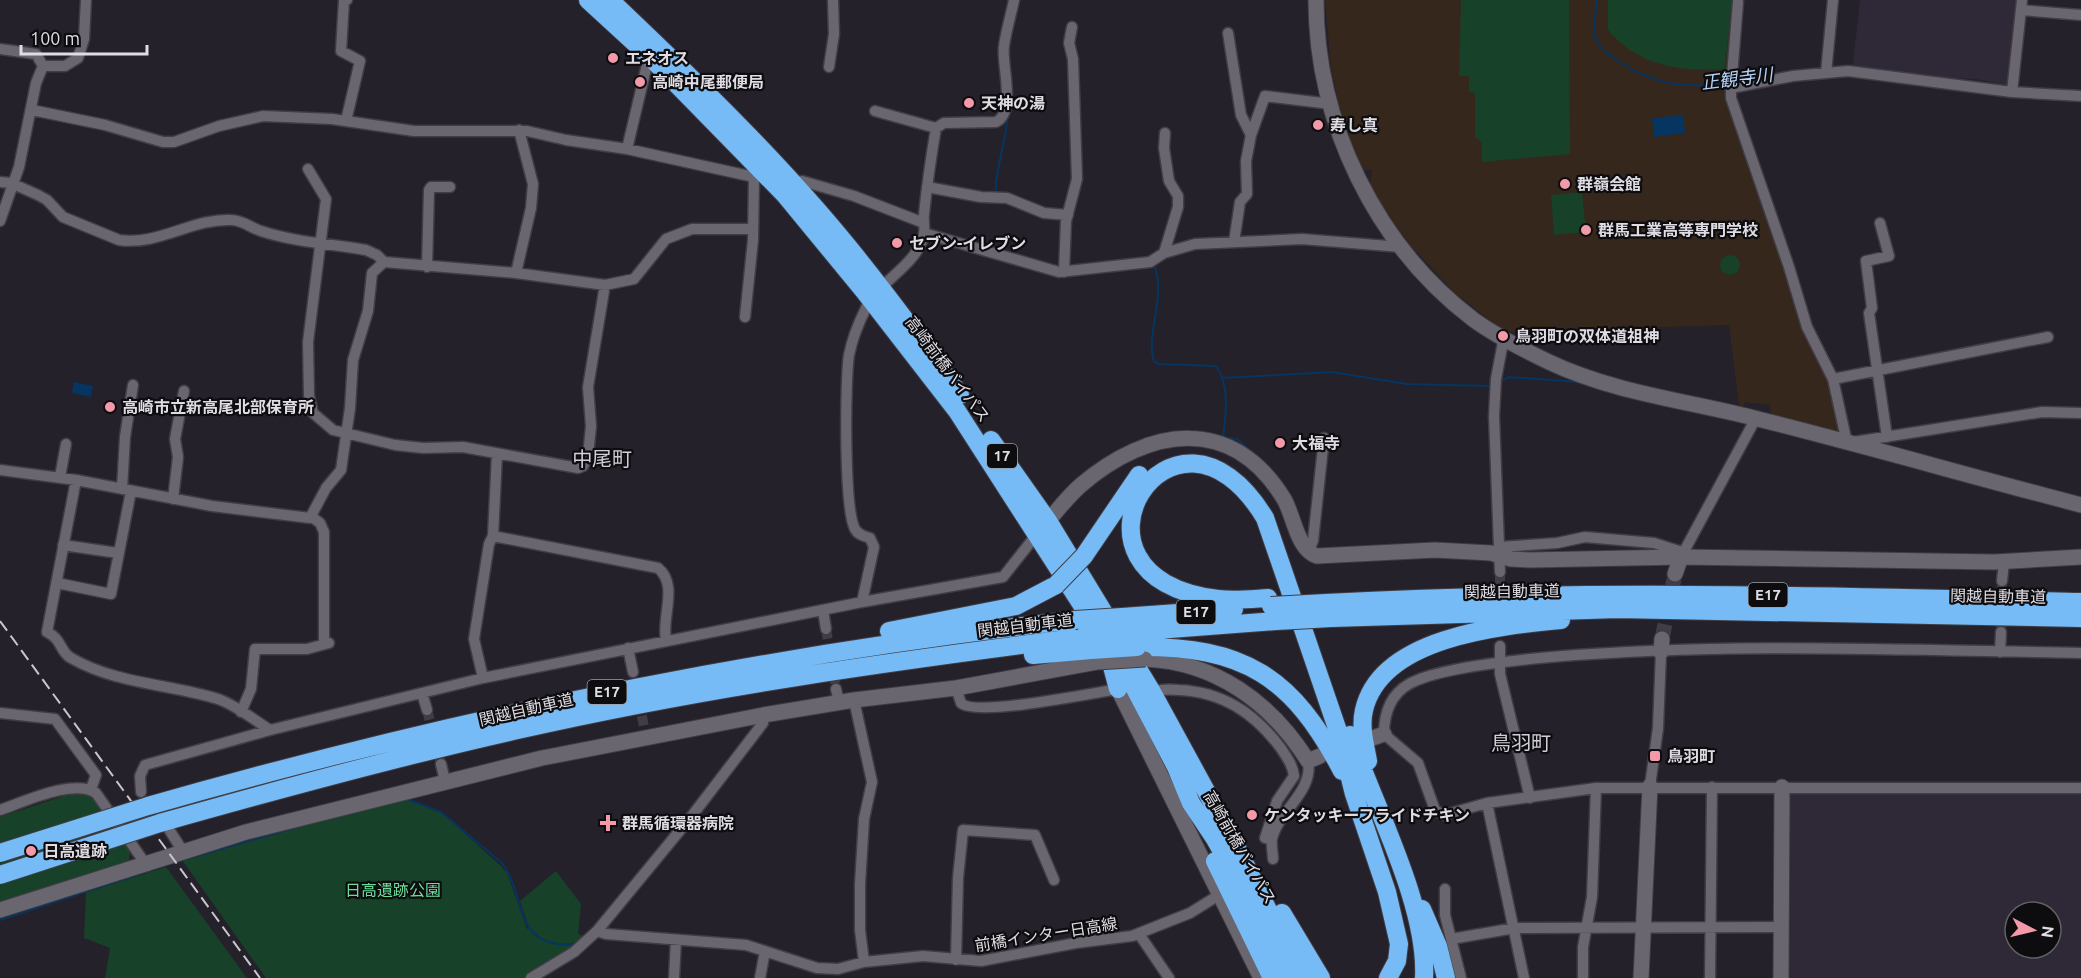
<svg xmlns="http://www.w3.org/2000/svg" width="2081" height="978" viewBox="0 0 2081 978" font-family="Ubuntu,'Noto Sans JP',sans-serif">
  <rect width="100%" height="100%" fill="#24212a"/>
  <path fill="#2f2937" fill-rule="evenodd" d="M1860,0H2017L2008,85L1976,79L1914,76L1853,65Z
    M1789,791L2081,793V978H1786ZM2015,912H2051V948H2015Z"/>
  <path fill="#35271b" d="M1325,0H1736L1728,99L1831,379L1843,437L1780,419L1771,413L1770,405L1745,402L1740,413L1729,325L1505,332L1456,294L1411,246L1388,214L1370,186L1372,170H1363L1359,166L1339,107L1331,67Z"/>
  <path fill="#174128" d="M1461,0H1569L1570,154L1482,162V142L1475,137V93L1469,92V76H1459Z
    M1608,0H1732L1725,69C1680,72 1638,66 1608,30Z
    M1582,192L1586,232L1554,235L1551,195Z
    M1720 265a10 10 0 1 1 20 0a10 10 0 1 1-20 0Z
    M79,791L90,793L130,847L129,865L0,905V817Z
    M402,797L441,812L500,865L507,873L527,929L529,928L520,901L556,871L581,904L578,934L584,936L575,947L524,978H266L182,860Z
    M166,867L247,978H105L110,948L84,938L86,892Z"/>
  <path fill="#063561" d="M1683,115L1685,133L1654,137L1652,118Z
    M74,382L93,386L91,397L72,393Z"/>
  <g fill="none" stroke-linecap="round" stroke-linejoin="round">
    <path stroke="#063561" stroke-width="2" d="M1597,0C1596,12 1591,30 1597,42C1601,50 1614,58 1621,63C1656,85 1687,89 1728,83
      M1737,82L1784,72L1823,68
      M996,192C993,183 1006,138 1007,122
      M1155,268C1166,297 1145,337 1154,361L1158,364L1216,366C1230,384 1226,416 1223,437L1237,439L1266,465
      M1222,378L1332,372L1407,384L1491,386
      M1501,381L1509,377L1578,382
      M1270,469L1285,488
      M407,799L441,812L502,863C528,899 512,950 576,944
      M0,920L182,860L298,827"/>
    <path stroke="#403d46" stroke-width="10" stroke-dasharray="10 5" stroke-linecap="butt" d="M1500,601V572
      M826,629L836,689
      M2001,632L2002,581
      M639,701L644,727
      M427,710L441,764"/>
    <path stroke="#403d46" stroke-width="15" stroke-dasharray="15 8" stroke-linecap="butt" d="M1662,639L1675,574"/>
    <defs>
      <path id="street" d="M2021,10L2081,15
        M1228,33L1241,115L1251,135
        M0,49L36,54L43,66L36,83L19,167L0,221
        M43,66H65L78,58L84,39L86,0
        M829,67L834,34L833,0
        M1826,73L1833,0
        M1731,88L1738,2
        M2012,92L2022,0
        M2081,96L2012,92L1848,71L1793,76L1731,88V98L1789,267L1807,327L1833,379L1847,443L2042,412L2081,413
        M32,110L105,125L163,142H174L219,126L263,116L332,119L414,131H527L566,140L627,149L754,177
        M875,111L936,128
        M346,121L360,61L341,51L344,0H347
        M627,149L649,56
        M308,169L326,199L308,342L309,396L313,413L333,430L395,445L423,448L463,447L578,468L583,466L588,456L591,426L588,387L605,285
        M0,182L11,183L38,195L47,200L63,217L119,240C158,246 193,218 231,220C243,220 251,228 261,231C294,242 332,244 366,250L377,255L384,262L516,273L605,285L634,279L666,239L692,229H752
        M795,187L802,181L854,196L924,223
        M927,187L981,197L1007,198L1044,213L1068,215
        M1880,223L1889,256L1866,261L1872,308L1869,313L1887,437
        M924,233L1059,272L1150,262L1164,253L1195,244L1302,239L1401,247
        M1234,242L1240,202L1247,194L1246,161L1251,135L1265,96L1331,104
        M1164,253L1178,207V196L1169,181L1164,148L1165,133
        M427,267L429,190L431,187H450
        M1064,272L1066,221L1077,179L1073,59L1069,43L1072,27
        M516,273L531,208L533,184L519,130
        M745,317L753,240L754,177L759,173
        M1833,379L2048,337
        M497,454L493,536L658,568C679,585 661,618 666,640
        M0,470L76,480L212,506L310,518L326,488L341,470L350,408L353,360L368,311L372,273L384,262
        M60,477L66,444
        M76,480L47,632C62,639 60,652 71,658C116,684 170,684 218,699C236,705 254,720 270,730
        M122,489L125,437L133,385
        M173,499L178,457L175,439L184,391
        M312,517L320,523L324,532V644
        M63,545L118,553
        M1499,547L1557,543L1585,537L1654,543L1682,552
        M1308,552L1313,541L1324,438
        M1681,557L1756,418
        M1500,572L1494,416L1496,379L1504,337
        M2002,581L2004,562
        M57,583L111,594L131,491
        M862,602L874,547L870,538C864,536 858,535 855,529C844,510 845,380 849,355C852,340 859,322 866,308C879,280 919,265 924,233C925,227 923,220 924,214C927,185 931,157 936,128L944,123L996,122C1017,112 1001,64 1004,46C1006,31 1011,15 1014,0
        M823,610L826,629
        M1500,646V674L1530,798
        M628,648L633,672
        M2000,652L2001,632
        M2081,653C1904,650 1727,642 1551,657C1517,660 1437,668 1409,684C1390,695 1384,713 1384,734L1418,763L1435,810L1444,815L1487,803L1596,788H2081
        M483,678L474,639L489,544L493,536
        M956,688L961,703C975,717 1094,693 1118,689
        M836,689L839,703
        M1152,692C1161,689 1170,689 1179,690C1223,692 1254,713 1280,747C1286,756 1293,765 1294,776L1277,801L1265,838L1272,839
        M422,693L427,710
        M854,700L872,782L864,819L860,884V930L864,962
        M241,712L251,689L255,649H307L329,643
        M0,713L55,719L96,775L91,789
        M441,764L445,781
        M1650,786L1658,728L1661,652
        M141,792L140,776L145,765L270,730L483,678L862,602L1003,577L1037,534
        M1487,803L1524,978
        M0,810C24,802 74,778 96,793L147,866
        M170,831L184,853
        M1273,859C1273,853 1271,845 1272,839C1278,811 1314,792 1308,761
        M1445,889V915L1461,978
        M597,931L606,934L746,945L817,968L838,969L864,962L923,956L981,961L1076,943L1132,936L1190,913L1219,895
        M1139,934L1169,978
        M1451,939L1515,928L1781,927
        M956,960L958,878L963,830L1035,835L1054,880
        M531,978L574,952L597,931L691,817L763,723V715
        M674,978L676,940
        M760,978L765,951
        M1583,978V947L1592,897L1596,788
        M1710,978L1712,787"/>
      <path id="secondary" d="M1316,0C1316,123 1376,246 1474,320C1496,336 1524,350 1549,362C1614,393 1689,401 1758,419C1866,446 1973,477 2081,505
        M1041,529C1054,515 1066,498 1081,485C1149,427 1232,414 1284,499C1294,516 1297,550 1317,556L1435,550L1491,553L1511,559L1530,560L1681,557L1994,562L2081,557
        M1675,574L1681,557
        M1661,652L1662,639
        M1145,659C1215,662 1271,702 1308,761L1320,756
        M1118,689L1261,978
        M1370,739L1384,734
        M0,910L246,832L542,758L763,715L854,700L956,688L1097,662
        M1641,978L1650,786
        M1781,978L1782,787"/>
      <path id="highway" d="M588,0L649,56L785,195L864,291L957,411L1132,683L1176,767L1191,803L1215,839L1251,903L1285,978
        M610,0C693,79 778,160 850,249C889,297 925,346 960,395
        M991,440L1048,521L1152,692L1236,846L1302,978
        M1084,556L1139,475
        M1268,598C1252,599 1235,601 1218,599C1041,578 1173,366 1265,518L1339,734L1354,794L1387,892L1399,944L1397,961L1388,978
        M1326,603C1578,589 1829,596 2081,602
        M1122,617L1234,609
        M1331,618L1618,609L2081,618
        M889,631L1016,606L1056,585
        M1130,632L1276,621
        M1137,647C1244,646 1292,676 1342,771
        M1033,655L1091,650
        M1110,659L1118,689
        M1350,735C1373,804 1428,905 1424,978
        M1368,761C1365,744 1360,727 1364,710C1381,637 1499,626 1561,620
        M148,806C452,719 760,655 1075,620
        M160,823C280,789 401,756 522,729C707,687 895,661 1083,637
        M1215,861L1272,978
        M1422,909L1438,946L1446,978
        M1282,913L1321,978"/>
    </defs>
    <use href="#street" stroke="#403d44" stroke-width="13"/>
    <use href="#secondary" stroke="#403d44" stroke-width="17"/>
    <use href="#highway" stroke="#403d44" stroke-width="20"/>
    <use href="#street" stroke="#696670" stroke-width="10"/>
    <use href="#secondary" stroke="#696670" stroke-width="15"/>
    <use href="#highway" stroke="#77bbf6" stroke-width="18"/>
    <path stroke="#c9c6cd" stroke-width="2" stroke-dasharray="12 6" stroke-linecap="butt" d="M0,621L260,978"/>
    <defs>
      <path id="secondary-bridge" d="M1097,662L1145,659"/>
      <path id="highway-bridge" d="M1056,585L1084,556
        M1271,606L1326,603
        M1075,620L1122,617
        M1276,621L1331,618
        M1083,637L1130,632
        M1091,650L1137,647
        M0,853L148,806
        M0,875L160,823"/>
    </defs>
    <use href="#secondary-bridge" stroke="#403d44" stroke-width="17" stroke-linecap="butt"/>
    <use href="#highway-bridge" stroke="#403d44" stroke-width="20" stroke-linecap="butt"/>
    <use href="#secondary-bridge" stroke="#696670" stroke-width="15"/>
    <use href="#highway-bridge" stroke="#77bbf6" stroke-width="18"/>
  </g>
  <g fill="#f39aa8" stroke="#0d0c0f" stroke-width="2">
    <circle cx="613" cy="58" r="6"/>
    <circle cx="640" cy="82" r="6"/>
    <circle cx="969" cy="103" r="6"/>
    <circle cx="1318" cy="125" r="6"/>
    <circle cx="1565" cy="184" r="6"/>
    <circle cx="1586" cy="230" r="6"/>
    <circle cx="897" cy="243" r="6"/>
    <circle cx="1503" cy="336" r="6"/>
    <circle cx="110" cy="407" r="6"/>
    <circle cx="1280" cy="443" r="6"/>
    <rect x="1649" y="750" width="12" height="12" rx="3"/>
    <circle cx="1252" cy="815" r="6"/>
    <path d="M605 814h6v6h6v6h-6v6h-6v-6h-6v-6h6z"/>
    <circle cx="31" cy="851" r="6"/>
  </g>
  <g text-anchor="middle" stroke-width="4.5" stroke-linejoin="round" paint-order="stroke">
    <g fill="#0d0c0f" stroke="#a09ea3" stroke-width="1.5">
      <rect x="987" y="444" width="30" height="24" rx="4.5"/>
      <rect x="1748.5" y="583" width="39" height="24" rx="4.5"/>
      <rect x="1176.5" y="600" width="39" height="24" rx="4.5"/>
      <rect x="587.5" y="680" width="39" height="24" rx="4.5"/>
    </g>
    <g font-size="15" font-weight="bold" fill="#dfdde3">
      <text x="1002" y="461">17</text>
      <text x="1768" y="600">E17</text>
      <text x="1196" y="617">E17</text>
      <text x="607" y="697">E17</text>
    </g>
    <g font-size="16" font-weight="bold" fill="#dfdde3" stroke="#0d0c0f" text-anchor="start">
      <text x="625" y="64">エネオス</text>
      <text x="652" y="88">高崎中尾郵便局</text>
      <text x="981" y="109">天神の湯</text>
      <text x="1330" y="131">寿し真</text>
      <text x="1577" y="190">群嶺会館</text>
      <text x="1598" y="236">群馬工業高等専門学校</text>
      <text x="909" y="249">セブン-イレブン</text>
      <text x="1515" y="342">鳥羽町の双体道祖神</text>
      <text x="122" y="413">高崎市立新高尾北部保育所</text>
      <text x="1292" y="449">大福寺</text>
      <text x="1667" y="762">鳥羽町</text>
      <text x="1264" y="821">ケンタッキーフライドチキン</text>
      <text x="622" y="829">群馬循環器病院</text>
      <text x="43" y="857">日高遺跡</text>
    </g>
    <g font-size="16" fill="#dfdde3" stroke="#0d0c0f">
      <text transform="translate(948 369) rotate(53)" y="6">高崎前橋バイパス</text>
      <text transform="translate(1512 591) rotate(-1)" y="6">関越自動車道</text>
      <text transform="translate(1998 596) rotate(1)" y="6">関越自動車道</text>
      <text transform="translate(1025 625) rotate(-7)" y="6">関越自動車道</text>
      <text transform="translate(526 709) rotate(-13)" y="6">関越自動車道</text>
      <text transform="translate(1240 847) rotate(60)" y="6">高崎前橋バイパス</text>
      <text transform="translate(1046 934) rotate(-9)" y="6">前橋インター日高線</text>
    </g>
    <g font-size="16" fill="#6bdd99" stroke="#0d0c0f">
      <text x="393" y="896">日高遺跡公園</text>
    </g>
    <g font-size="18" font-style="italic" fill="#b6d3f6" stroke="#0d0c0f">
      <text transform="translate(1737 79) rotate(-7)" y="6">正観寺川</text>
    </g>
    <g font-size="20" fill="#d2ced9" stroke="#0d0c0f">
      <text x="602" y="466">中尾町</text>
      <text x="1521" y="750">鳥羽町</text>
    </g>
  </g>
  <g transform="translate(2033 930) rotate(97)"><circle r="28" fill="#0d0c0f" stroke="#616064" stroke-width="1.5"/>
  <path d="M0-4.5L10 22L0 15L-10 22Z" fill="#f39aa8"/>
  <text y="-9" font-size="16" font-weight="bold" text-anchor="middle" fill="#dfdde3">N</text>
  </g>
  <path d="M21 45v9h126v-9" fill="none" stroke="#dfdde3" stroke-width="3"/>
  <text x="30" y="45" font-size="18" fill="#dfdde3" stroke="#0d0c0f" stroke-width="4.5" paint-order="stroke">100 m</text>
</svg>
